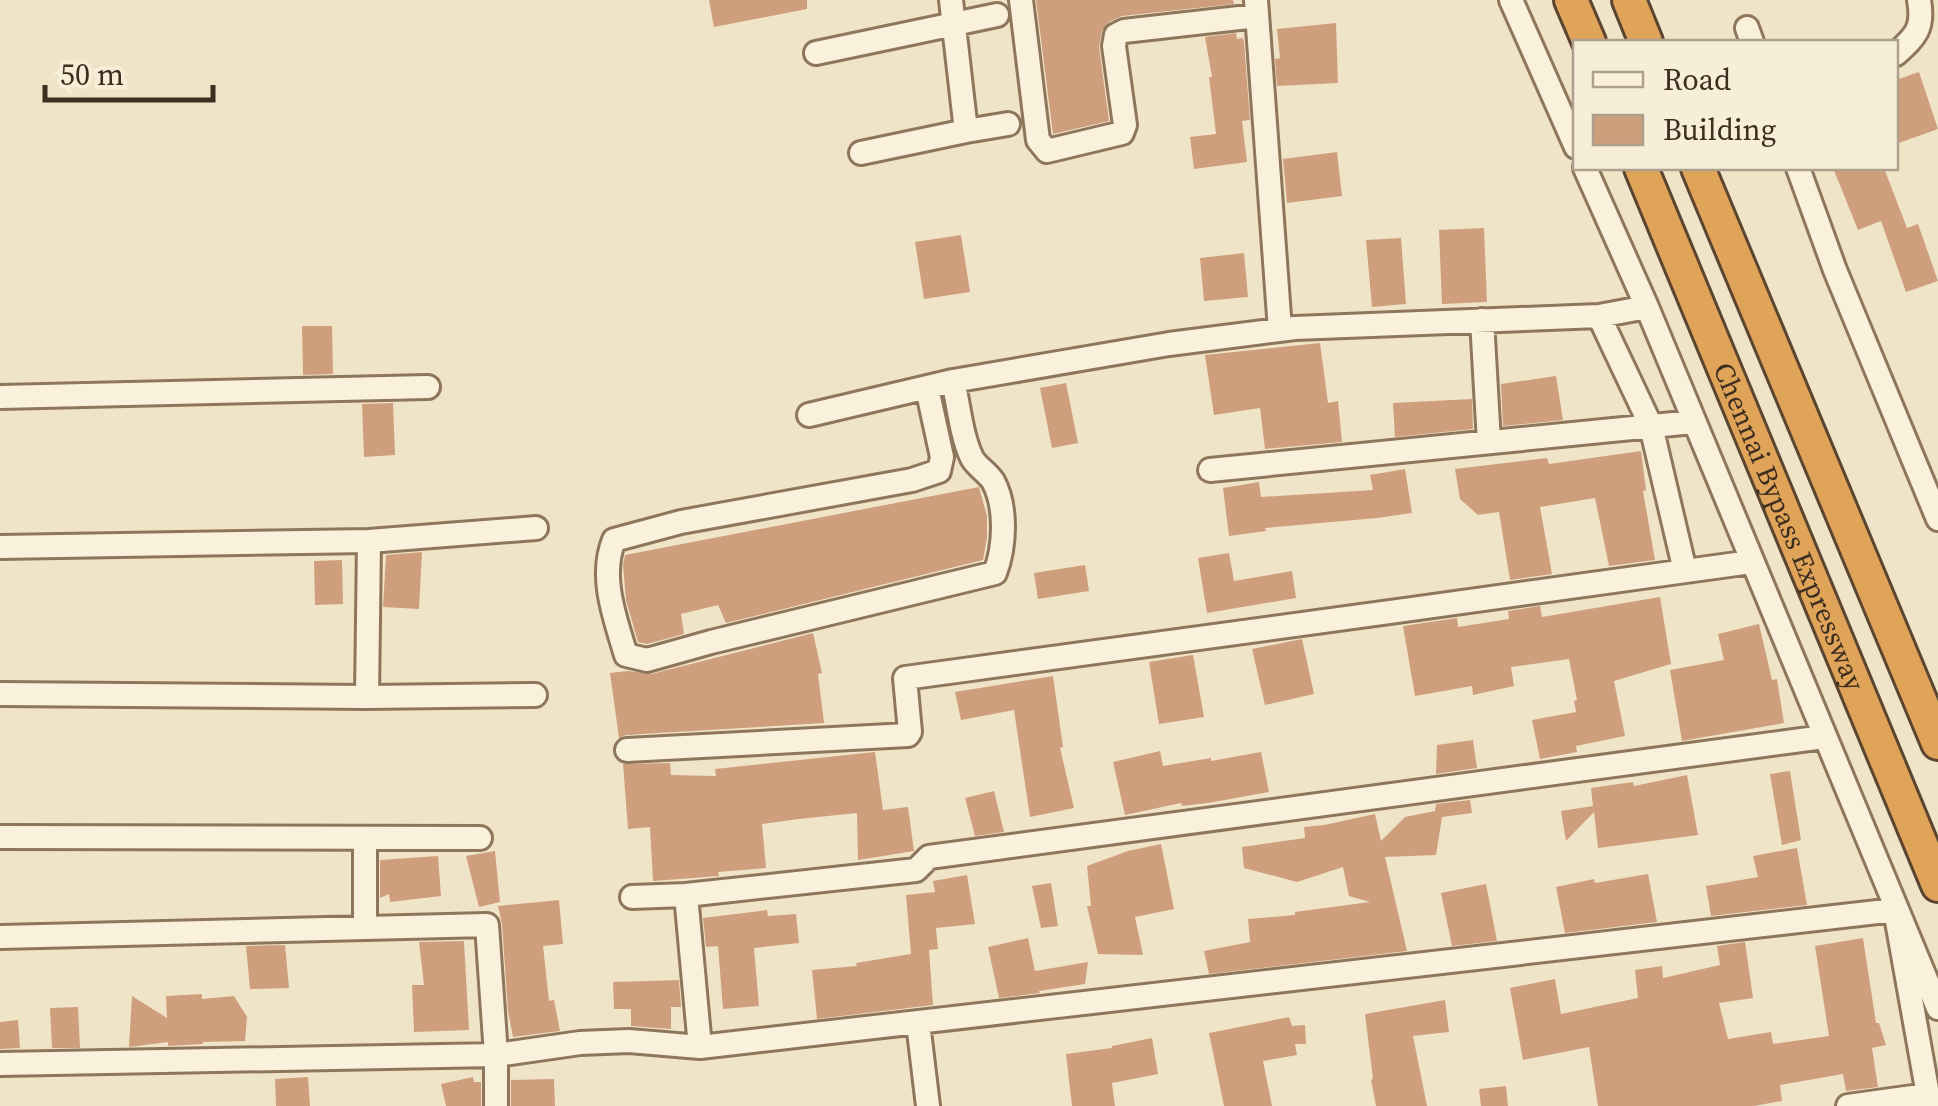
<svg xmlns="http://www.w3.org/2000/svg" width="1938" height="1106" viewBox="0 0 1938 1106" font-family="'Source Serif 4',serif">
  <rect width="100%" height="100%" fill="#f0e4c8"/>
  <path fill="#cf9f7d" d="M709,0H807V9L714,27Z
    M1036,0H1233L1234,4L1122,16L1109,22L1102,31L1099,47L1109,121L1053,134Z
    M1336,23L1338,83L1277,86L1275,59L1280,58L1277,29Z
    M1236,33L1237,39L1243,38L1244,42L1250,120L1242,121L1247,162L1194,169L1190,137L1216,134L1209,77H1212L1205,37Z
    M1919,72L1938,129L1896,144V80Z
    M1337,152L1342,196L1287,203L1283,159Z
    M1833,168H1884L1907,228L1918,224L1938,281L1906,292L1881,221L1858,230Z
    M1484,228L1487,302L1442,304L1439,230Z
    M961,235L970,292L924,299L915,242Z
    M1401,238L1406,304L1372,307L1366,240Z
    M1244,253L1248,297L1204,301L1200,258Z
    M302,326H332L333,374L303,375Z
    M1320,343L1328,403L1338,401L1342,442L1265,449L1260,408L1214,415L1205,355Z
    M1556,376L1563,420L1503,426L1501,384Z
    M1066,383L1078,443L1052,448L1040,388Z
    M1472,399L1473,429L1395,437L1393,403Z
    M393,403L395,455L364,457L362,404Z
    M1641,451L1646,490L1643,491L1655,560L1609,566L1595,498L1540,507L1552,574L1510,580L1499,512L1478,515L1460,499L1455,469L1547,458L1549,464Z
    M1405,469L1412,513L1377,518L1265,528L1266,531L1229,536L1223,488L1259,482L1261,497L1373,490L1370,475Z
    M979,487L987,516V538L983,560L726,623L718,605L681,614L684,634L647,644L638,642L626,600L623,565L625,555Z
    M422,552L419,609L383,607L386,555Z
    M1229,553L1234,581L1292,571L1296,598L1207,613L1198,558Z
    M342,560L343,604L315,605L314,561Z
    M1085,565L1089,591L1038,599L1034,573Z
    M1660,597L1671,664L1614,681L1625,736L1576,746L1577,752L1540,759L1532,720L1576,712L1574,701L1577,700L1569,659L1511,667L1514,686L1473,695L1472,686L1415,696L1403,626L1457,618L1458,627L1509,619L1508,611L1540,606L1542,617Z
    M1759,624L1772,680L1777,679L1784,723L1682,741L1670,670L1724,660L1718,634Z
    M813,633L822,673L818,674L824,723L626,735L619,738L610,673L628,671L651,674Z
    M1302,639L1314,694L1265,705L1252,649Z
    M1193,655L1204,717L1159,724L1149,662Z
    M1053,676L1063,747L1060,748L1074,808L1030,817L1014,710L961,720L955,692Z
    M1473,740L1477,768L1436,774L1437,745Z
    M1160,751L1163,766L1211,758V761L1261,752L1269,792L1208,803L1182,806L1181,803L1125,815L1113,762Z
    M875,752L883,810L908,807L914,851L858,860L857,813L799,819L762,824L766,868L718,872L719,876L653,881L650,827L628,829L623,764L670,763L671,775L716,776L715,769Z
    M1790,771L1801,840L1782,845L1770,774Z
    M1687,775L1698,835L1598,848L1594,812L1566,841L1561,811L1593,806L1591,788L1633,782L1634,786Z
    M994,791L1004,832L975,836L965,798Z
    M1470,800L1472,813L1442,817L1436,855L1385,857L1407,951L1209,974L1204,951L1250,942L1248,919L1295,915V912L1370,902L1349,896L1343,867L1297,882L1244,868L1242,847L1305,838L1304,827L1324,825L1375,814L1381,841L1405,817L1435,811L1436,804Z
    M1161,844L1174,909L1135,917L1143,955L1098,954L1087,906H1091L1087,866L1128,851Z
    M1797,848L1807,905L1711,916L1706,886L1758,877L1753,856Z
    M495,851L500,902L479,907L466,856Z
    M438,856L441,896L390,902L389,894L380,898V860Z
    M1648,874L1657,922L1565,933L1556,887L1594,879L1595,883Z
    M967,875L975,924L936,928L938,949L929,950L933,1005L817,1019L812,970L857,966L856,963L911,954L906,895L935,892L933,881Z
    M1051,883L1058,926L1041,928L1032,886Z
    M1486,884L1497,941L1452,946L1441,893Z
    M559,900L563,944L543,946L549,1001L554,1000L560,1031L513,1037L508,1011L502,924L498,906Z
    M767,910L768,916L796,914L799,943L754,948L759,1006L723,1009L718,946L706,947L703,918Z
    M1028,938L1035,971L1088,962L1085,984L1039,991L1040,993L999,998L988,947Z
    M1863,938L1876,1023H1879L1886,1045L1872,1048L1878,1087L1846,1091L1843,1074L1780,1085L1782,1101L1754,1106H1598L1589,1047L1523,1060L1510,988L1555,979L1561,1014L1638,998L1635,970L1662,966L1663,978L1720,965L1717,946L1745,942L1753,998L1719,1003L1728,1039L1771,1032L1773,1044L1829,1036L1815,946Z
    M464,941L469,1030L414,1032L412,985H424L419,942Z
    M285,945L289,988L250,989L246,946Z
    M679,980L681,1007H671V1029L631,1026V1009H614L613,982Z
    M202,994V999L234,996L247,1017L245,1041L203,1042V1044L168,1046V1042L129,1047L132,996L167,1018L166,996Z
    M1445,1000L1449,1032L1413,1036L1427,1106H1376L1371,1080L1373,1079L1365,1014Z
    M78,1007L80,1048H52L50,1008Z
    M1289,1017L1292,1026L1305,1025L1306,1044H1295L1297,1055L1263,1061L1272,1106H1224L1209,1033Z
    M18,1020L20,1048L0,1049V1022Z
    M1152,1038L1158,1074L1112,1083L1115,1106H1072L1066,1054L1112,1048V1046Z
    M308,1077L310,1106H276L275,1079Z
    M473,1077L474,1082H481V1106H446L441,1084Z
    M554,1079L555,1106H511V1080Z
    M1506,1086L1508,1106H1481L1479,1089Z"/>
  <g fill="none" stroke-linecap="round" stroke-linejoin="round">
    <defs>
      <path id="minor" d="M1021,0L1038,140L1047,151L1122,133L1125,125L1114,46L1116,35L1124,31L1257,16
        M1256,0L1280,330
        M1511,0L1576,147
        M1747,28L1752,42
        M816,53L997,15
        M1896,54C1916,36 1924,28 1919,0
        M966,131L1008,124
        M861,153L966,131L951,0
        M1585,168L1647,307L1938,1008
        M1798,168L1835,270L1938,519
        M1599,316L1651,426L1685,571
        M1482,320L1489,442
        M927,388L942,457L939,471L912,480L681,522L614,540C599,577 615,618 626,655L647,660L711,642L995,573C1005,546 1007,507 993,481C987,472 977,467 972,458C961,435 959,406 953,381
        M0,397L428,387
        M809,415L953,381L1169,344L1295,328L1599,316L1647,307
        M1210,470L1693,422
        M369,541L536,528
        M0,547L369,541L367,697
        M0,694L367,697L535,695
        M627,750L908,735L910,732L905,678C1187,642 1469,600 1751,562
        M0,837L480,838
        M632,897L686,895
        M365,927V838
        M0,937L487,925L496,1055V1106
        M918,1023L928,1106
        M700,1047L686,895L916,870L929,857L1824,737
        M0,1064L496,1055L580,1043L629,1041L700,1047L1895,910L1930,1106
        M1848,1106L1927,1095"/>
      <g id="highway">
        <path d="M1571,0L1589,42"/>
        <path d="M1629,0L1646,42"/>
        <path id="s1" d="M1641,168L1938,885"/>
        <path d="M1698,168L1938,743"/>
      </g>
    </defs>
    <use href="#minor" stroke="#8d765c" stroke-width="28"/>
    <use href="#highway" stroke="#5b4430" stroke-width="38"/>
    <use href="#minor" stroke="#faf1dc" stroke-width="22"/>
    <use href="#highway" stroke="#e0a458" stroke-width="32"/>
  </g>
  <g text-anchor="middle" stroke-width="8" stroke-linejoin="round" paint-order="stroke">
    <g font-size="28" fill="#3d2e20" stroke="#f7eed8">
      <text dy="10" stroke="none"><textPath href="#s1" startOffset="388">Chennai Bypass Expressway</textPath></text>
    </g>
  </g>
  <rect x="1573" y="40" width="325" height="130" fill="#f7eed8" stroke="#ada18e" stroke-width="2.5"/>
  <rect x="1593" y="72" width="50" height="15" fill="#faf1dc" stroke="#ada18e" stroke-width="2.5"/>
  <text x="1663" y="90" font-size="30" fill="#3d2e20">Road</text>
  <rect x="1593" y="115" width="50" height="30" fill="#cf9f7d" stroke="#ada18e" stroke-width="2.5"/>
  <text x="1663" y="140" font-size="30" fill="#3d2e20">Building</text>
  <path d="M45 85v15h168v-15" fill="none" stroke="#3d2e20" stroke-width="5"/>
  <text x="60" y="85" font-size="30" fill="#3d2e20" stroke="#f7eed8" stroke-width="8" paint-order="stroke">50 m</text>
</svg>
